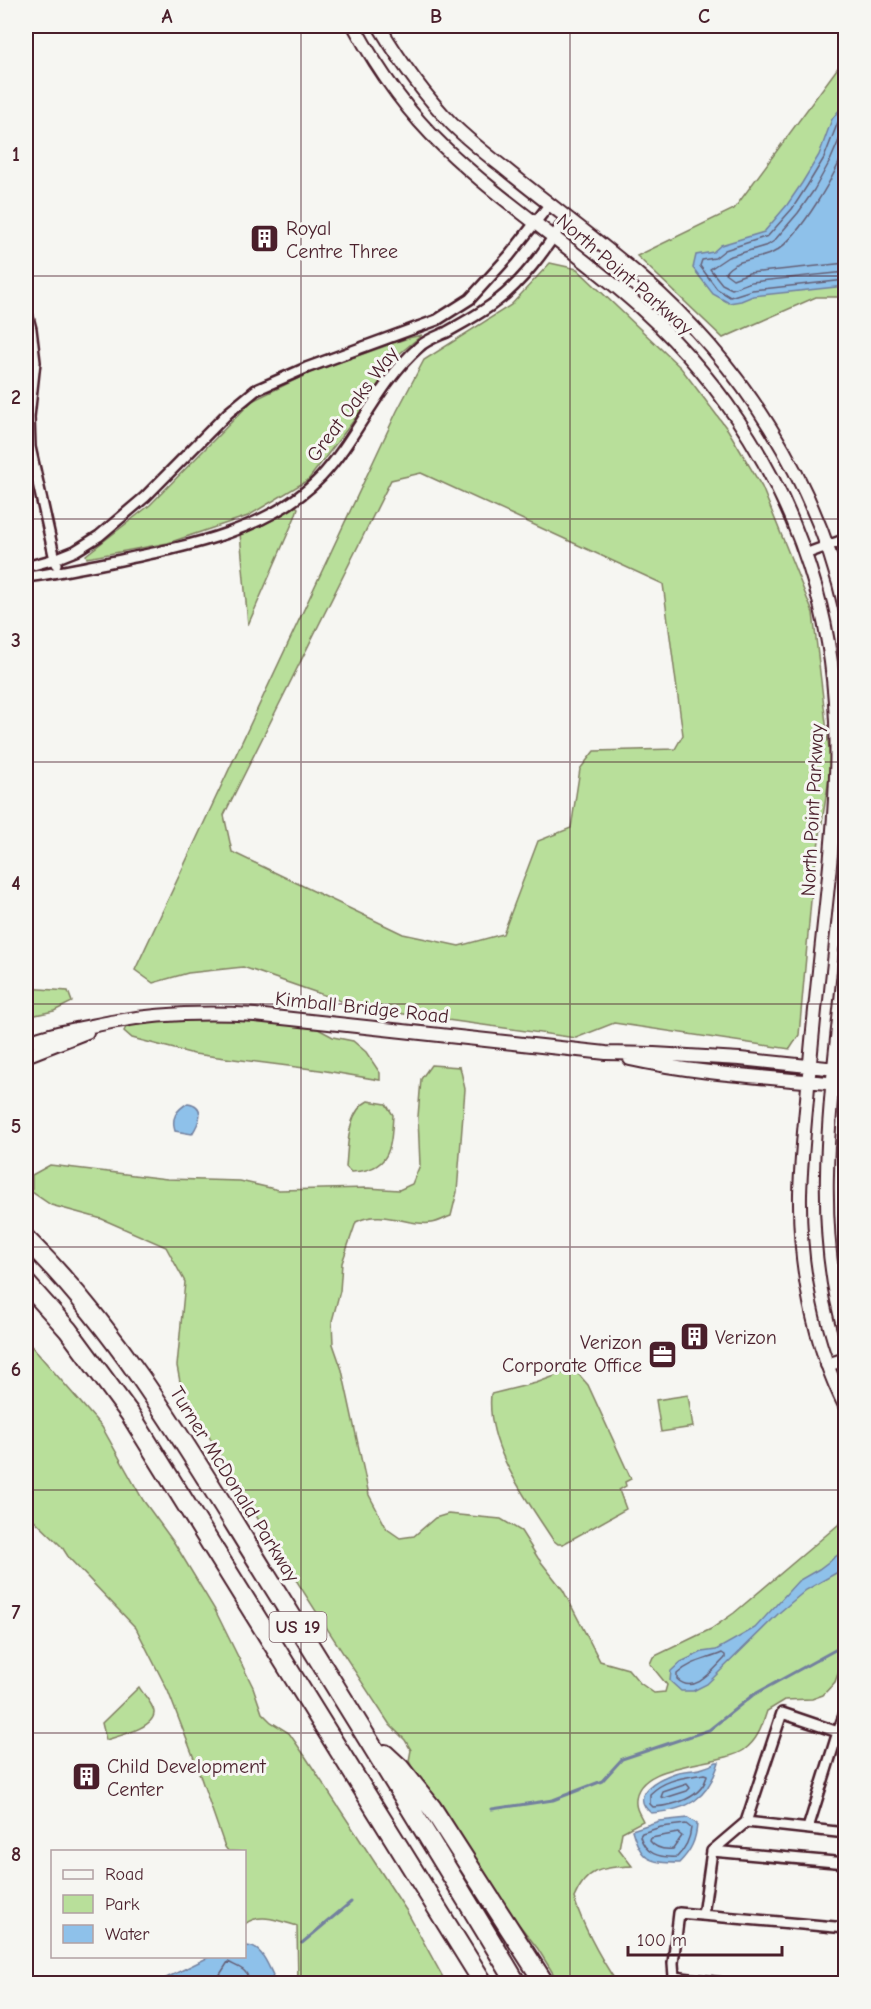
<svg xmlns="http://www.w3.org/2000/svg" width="871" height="2009" viewBox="0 0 871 2009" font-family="'Comic Neue',sans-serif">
  <rect width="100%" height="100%" fill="#f6f6f2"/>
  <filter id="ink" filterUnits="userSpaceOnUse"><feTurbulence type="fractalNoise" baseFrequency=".0167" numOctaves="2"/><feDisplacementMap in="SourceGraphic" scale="12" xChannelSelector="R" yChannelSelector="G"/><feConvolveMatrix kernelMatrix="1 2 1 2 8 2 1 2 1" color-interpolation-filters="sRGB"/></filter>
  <g filter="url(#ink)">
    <path fill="#b8df9a" stroke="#817f62" stroke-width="1.5" fill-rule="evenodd" d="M845,58V297H816L723,338L637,256L734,209Z
      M550,263L577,269L681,368L728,430L762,487L813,613L831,766L813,878L799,1035L790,1049L614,1023L576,1038L361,1008L243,967L188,973L153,983L135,970L397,411L424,360L511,305ZM421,473L663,584L683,735L675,749L594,751L580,769L571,828L538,841L503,934L459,946L403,934L232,852L224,815L391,480Z
      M422,335L398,355L358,415L308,480L248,516L168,543L87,558L86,555L150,505L252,401L309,373L408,338Z
      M294,505L298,508L295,517L248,625L240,533Z
      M26,988L68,991L72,1002L54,1011L26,1017Z
      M233,1017L318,1029L333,1037L353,1041L366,1052L380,1073V1080L320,1070L194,1054L132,1038L124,1031L127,1025L172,1018Z
      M431,1065L460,1067L465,1089L457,1192L451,1216C445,1218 439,1222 432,1223C408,1227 382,1208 356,1222L342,1263L340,1291L332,1321L333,1344L342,1370L369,1495L387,1529L400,1538L414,1536L435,1518L448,1514L501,1519L521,1531L538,1558L563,1590L600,1661L628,1669L640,1683L654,1693L665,1692L667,1685L650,1664L653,1657L711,1629L734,1613L845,1519V1659L843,1660L835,1682L823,1695L812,1699L785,1700L767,1711C762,1726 758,1740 744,1750C721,1766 632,1761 636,1804C636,1810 641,1816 643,1821L622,1832L619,1849L632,1866C602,1868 587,1867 574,1898C584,1929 599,1956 617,1983H559L538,1949L483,1878L419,1782L409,1761L411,1750L405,1740L390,1725C317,1614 245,1503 181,1387L177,1366L185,1282L166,1247L102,1219L51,1205L32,1192V1175L50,1165L167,1179L240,1181L279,1190L368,1188L399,1190L412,1184L420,1165L418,1117L421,1079Z
      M368,1101L386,1104L393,1115C391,1148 391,1171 351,1172L346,1167C348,1146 347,1111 368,1101Z
      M26,1340L102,1427L143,1500L175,1544L215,1610L253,1687L262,1713L271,1722L289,1733L305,1756L406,1910L446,1983H298L297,1926C280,1921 260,1912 245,1924L244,1852L228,1851L225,1847L195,1761L168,1691L136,1628L69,1558L62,1547L26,1512Z
      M574,1369L588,1385L631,1479L625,1482L626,1486L619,1490L626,1509L563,1544H558L553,1540C526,1498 486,1447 491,1394L536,1383Z
      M688,1395L693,1427L661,1432L656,1400Z
      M139,1687C143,1694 153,1704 154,1712C155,1728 118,1736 106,1740L102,1723Z"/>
    <path fill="#8ec1ea" stroke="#73809e" stroke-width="1.5" d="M845,107V286L753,296L741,301L729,303L713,294L693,268L696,255L713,252L721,245L764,232L787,205L802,183L819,155L832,119L840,109Z
      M188,1103C207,1106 199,1123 192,1134L175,1131C171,1118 176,1110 188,1103Z
      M845,1546V1568L806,1590L780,1612L707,1684L693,1691H681L670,1681L671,1671L681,1662L702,1652L716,1650L755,1628L798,1581L819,1569L843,1551Z
      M716,1762H719C708,1799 689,1810 651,1813C628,1794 657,1779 675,1773C684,1770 694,1771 703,1768C707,1767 712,1765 716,1762Z
      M688,1818L697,1824C696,1840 691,1851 679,1863C648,1863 641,1860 632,1830L659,1821Z
      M245,1946C261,1945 267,1963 273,1975L271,1983H156L209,1957L244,1956Z"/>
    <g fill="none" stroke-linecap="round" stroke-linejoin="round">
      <path stroke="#656077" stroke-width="1.5" d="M846,113L838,122L824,158L807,186L792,209L768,236L725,250L715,258L702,260L700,266L717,289L730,297L752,290L846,280
        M846,124L830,161L814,190L798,213L774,241L768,245L728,257L710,269L722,284L732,289L751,282L846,272
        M846,146C836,174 801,235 776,251C760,261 736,257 725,273L733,279L749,273L846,263
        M722,1653L725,1655V1658C713,1670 694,1696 677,1679V1674C691,1661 706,1660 722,1653Z
        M704,1774L707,1775C703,1798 673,1806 653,1807L650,1804V1794C665,1779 683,1778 704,1774Z
        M687,1784L690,1788L687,1791L665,1798L661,1797L663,1792Z
        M686,1824L691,1828C690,1839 685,1849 677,1857C659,1858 645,1854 640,1836L642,1833L661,1827Z
        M678,1833L682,1836L673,1849C664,1850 656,1849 650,1841L651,1838Z
        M204,1984L219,1976L228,1962C239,1968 249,1969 249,1984"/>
      <path stroke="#73809e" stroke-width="3" d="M492,1809L553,1800L602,1781L622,1759L709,1730L753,1695L846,1644
        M302,1943L351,1902"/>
      <defs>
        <path id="minor" d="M26,310L31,329L35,362L29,417L30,447L56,564
          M805,554L846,539
          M26,567L55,559L75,551L99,536L145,497L228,413L256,390L306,368L437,320L470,299L509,256L549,205
          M26,577C52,574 79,568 106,563C178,548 268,533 321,477C358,437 378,383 419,347C426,340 438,336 447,332C461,324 476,316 490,306C521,285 546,249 566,218
          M838,1732L846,1710
          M808,1828L838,1732L782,1713L746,1822L846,1833
          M712,1851L846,1863
          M703,1915L712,1851L746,1822
          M730,1984L674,1977L673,1963L679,1913L846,1928"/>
        <path id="tertiary" d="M354,26C378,70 406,111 443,146C505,206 580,252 644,311C726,386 786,482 816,589C845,691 838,792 827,895C820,963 812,1031 807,1099C804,1131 801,1162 800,1194C799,1267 813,1343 846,1408
          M379,26C400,61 423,94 452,124C468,140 486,154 504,168C549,205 597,239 642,278C742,364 817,482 846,612
          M846,950C835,1076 809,1214 846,1336
          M26,1043C54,1032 82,1028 111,1022C160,1013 206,1012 255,1015L606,1053L654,1054L740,1059L846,1070
          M26,1056L87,1032
          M630,1059C701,1075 773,1077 846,1085
          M827,1365L846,1359"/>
        <path id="motorway" d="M26,1239C123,1335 191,1454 263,1570C348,1707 434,1845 517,1984
          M26,1283L68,1330L130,1414L484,1984
          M385,1754L399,1767L432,1808L545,1984"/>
      </defs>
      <use href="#minor" stroke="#4a1f2b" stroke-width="14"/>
      <use href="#tertiary" stroke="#4a1f2b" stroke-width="16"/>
      <use href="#motorway" stroke="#4a1f2b" stroke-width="22"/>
      <use href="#minor" stroke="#f6f6f2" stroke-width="9"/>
      <use href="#tertiary" stroke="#f6f6f2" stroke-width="12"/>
      <use href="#motorway" stroke="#f6f6f2" stroke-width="18"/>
    </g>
  </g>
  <path fill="none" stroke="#4a1f2b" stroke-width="1.5" stroke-opacity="0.55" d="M301,26V1984M570,26V1984M26,276H846M26,519H846M26,762H846M26,1004H846M26,1247H846M26,1490H846M26,1733H846"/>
  <defs>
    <symbol id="building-square" viewBox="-11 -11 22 22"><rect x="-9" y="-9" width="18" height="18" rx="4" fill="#4a1f2b" stroke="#f6f6f2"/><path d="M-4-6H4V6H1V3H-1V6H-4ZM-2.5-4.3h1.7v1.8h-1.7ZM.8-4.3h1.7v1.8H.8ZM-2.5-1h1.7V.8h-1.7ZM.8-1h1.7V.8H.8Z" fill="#fff"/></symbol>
    <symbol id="office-square" viewBox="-11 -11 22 22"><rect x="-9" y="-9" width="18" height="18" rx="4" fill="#4a1f2b" stroke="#f6f6f2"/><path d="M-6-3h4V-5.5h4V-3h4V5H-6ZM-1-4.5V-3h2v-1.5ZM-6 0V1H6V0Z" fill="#fff"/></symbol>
  </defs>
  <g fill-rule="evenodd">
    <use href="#building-square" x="248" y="222" width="33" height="33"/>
    <use href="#building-square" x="678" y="1320" width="33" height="33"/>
    <use href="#office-square" x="646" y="1338" width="33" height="33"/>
    <use href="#building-square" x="70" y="1760" width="33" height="33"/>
  </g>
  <g text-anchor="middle" stroke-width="6" stroke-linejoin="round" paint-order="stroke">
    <rect fill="#f6f6f2" stroke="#7e6067" stroke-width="1.5" x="269.5" y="1612" width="57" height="30" rx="4.5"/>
    <g font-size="18" font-weight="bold" fill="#4a1f2b">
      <text x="298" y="1633">US 19</text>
    </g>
    <g font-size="20" fill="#4a1f2b" stroke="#f6f6f2" text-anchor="start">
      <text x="286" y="235">Royal<tspan x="286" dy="23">Centre Three</tspan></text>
      <text x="715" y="1344">Verizon</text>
      <text x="642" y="1349" text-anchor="end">Verizon<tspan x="642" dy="23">Corporate Office</tspan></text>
      <text x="107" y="1773">Child Development<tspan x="107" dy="23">Center</tspan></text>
    </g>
    <g font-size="20" fill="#4a1f2b" stroke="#f6f6f2">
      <text transform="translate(625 274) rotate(41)" y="7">North Point Parkway</text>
      <text transform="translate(352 404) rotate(-53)" y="7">Great Oaks Way</text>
      <text transform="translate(812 810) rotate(-87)" y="7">North Point Parkway</text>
      <text transform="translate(362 1007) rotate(6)" y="7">Kimball Bridge Road</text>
      <text transform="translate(235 1484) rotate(58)" y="7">Turner McDonald Parkway</text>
    </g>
  </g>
  <rect width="871" height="2009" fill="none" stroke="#f6f6f2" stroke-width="66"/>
  <rect x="51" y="1850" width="195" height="108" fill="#f6f6f2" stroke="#b1a0a2" stroke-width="1.5"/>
  <rect x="63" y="1870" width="30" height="9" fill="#f6f6f2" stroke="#b1a0a2" stroke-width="1.5"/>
  <text x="105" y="1880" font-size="18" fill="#4a1f2b">Road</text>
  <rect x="63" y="1895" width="30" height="18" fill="#b8df9a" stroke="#b1a0a2" stroke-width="1.5"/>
  <text x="105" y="1910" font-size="18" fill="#4a1f2b">Park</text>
  <rect x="63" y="1925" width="30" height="18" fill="#8ec1ea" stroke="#b1a0a2" stroke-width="1.5"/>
  <text x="105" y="1940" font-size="18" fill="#4a1f2b">Water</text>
  <path d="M628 1946v9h154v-9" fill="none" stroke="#4a1f2b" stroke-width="3"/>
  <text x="637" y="1946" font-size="18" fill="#4a1f2b" stroke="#f6f6f2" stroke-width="4.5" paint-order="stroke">100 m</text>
  <rect x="33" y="33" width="805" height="1943" fill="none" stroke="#4a1f2b" stroke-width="2"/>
  <g font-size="20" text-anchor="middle" font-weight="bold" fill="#4a1f2b">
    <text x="167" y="23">A</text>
    <text x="436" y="23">B</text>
    <text x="704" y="23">C</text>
    <text x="16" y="161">1</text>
    <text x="16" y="404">2</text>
    <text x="16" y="647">3</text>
    <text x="16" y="890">4</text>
    <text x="16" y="1133">5</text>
    <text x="16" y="1376">6</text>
    <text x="16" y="1619">7</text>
    <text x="16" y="1861">8</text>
  </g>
</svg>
